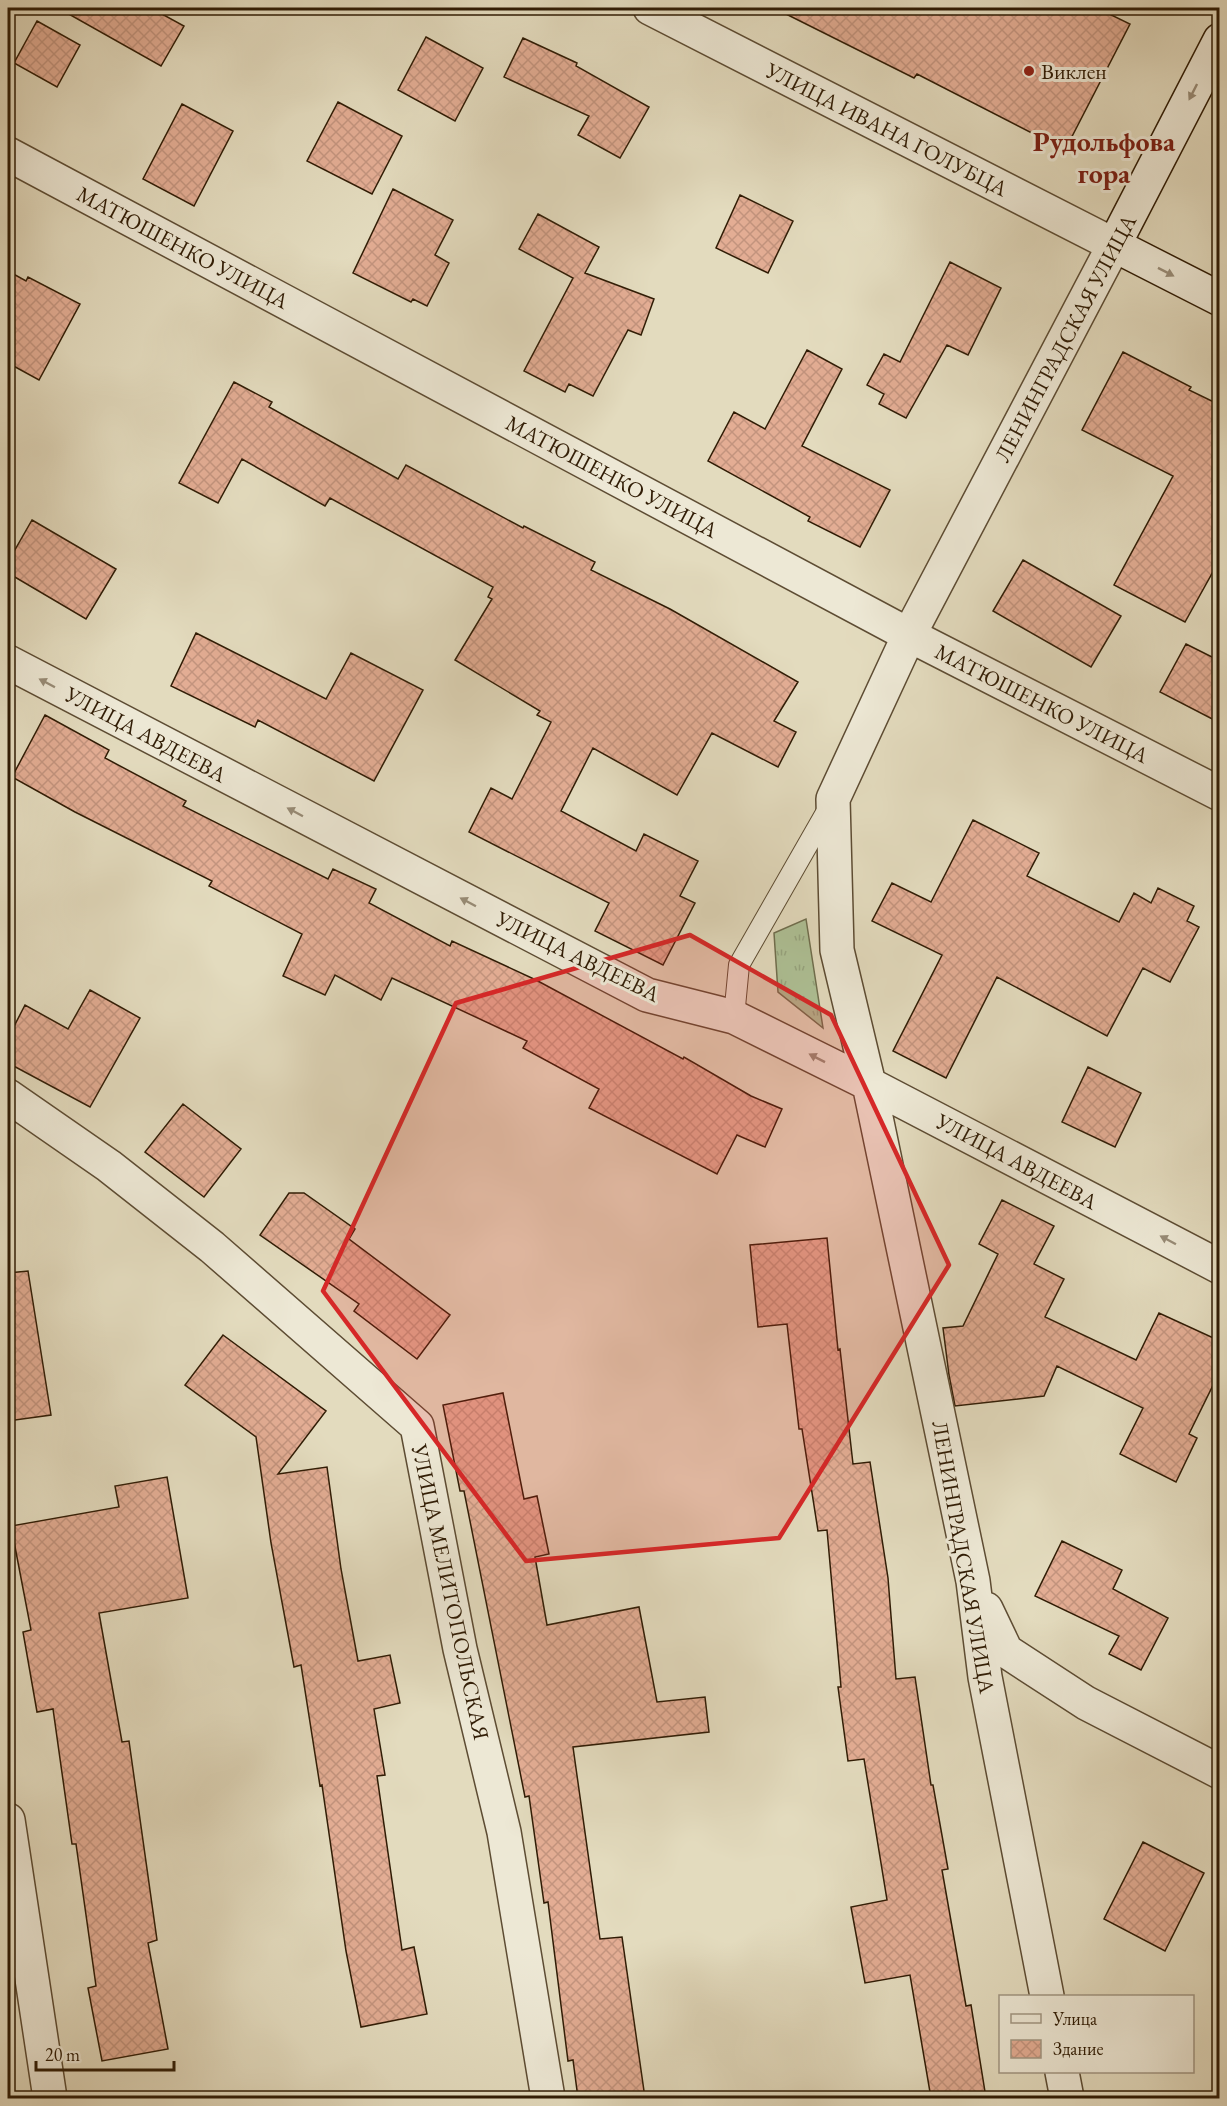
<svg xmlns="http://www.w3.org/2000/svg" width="1227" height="2106" viewBox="0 0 1227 2106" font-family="'EB Garamond',serif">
  <defs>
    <pattern id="grass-tufts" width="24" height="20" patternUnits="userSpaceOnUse" patternTransform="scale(1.5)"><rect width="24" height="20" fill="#aec196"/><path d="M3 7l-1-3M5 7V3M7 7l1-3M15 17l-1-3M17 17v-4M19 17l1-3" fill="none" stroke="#96a580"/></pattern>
    <pattern id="building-cross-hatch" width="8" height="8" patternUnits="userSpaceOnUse" patternTransform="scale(1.5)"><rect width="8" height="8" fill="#e3ad94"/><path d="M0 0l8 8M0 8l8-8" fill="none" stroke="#c3947e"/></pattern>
  </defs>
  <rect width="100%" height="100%" fill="#e3dbbe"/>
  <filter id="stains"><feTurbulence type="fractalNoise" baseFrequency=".00333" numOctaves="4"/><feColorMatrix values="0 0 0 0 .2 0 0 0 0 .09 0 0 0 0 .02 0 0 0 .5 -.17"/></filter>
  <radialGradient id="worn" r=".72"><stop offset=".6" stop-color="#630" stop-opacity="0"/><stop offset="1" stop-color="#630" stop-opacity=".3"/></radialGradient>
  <path fill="url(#grass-tufts)" stroke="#6f6e4e" stroke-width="1.5" d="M806,919L823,1028L778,992L774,933Z"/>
  <path fill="url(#building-cross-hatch)" stroke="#301c05" stroke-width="1.5" d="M58,8H151L184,26L161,66Z
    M774,8H1097L1130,24L1065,150L917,74L914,78Z
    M37,21L80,45L57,87L14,63Z
    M426,37L483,68L455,121L398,90Z
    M523,38L577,63L576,66L649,107L620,158L578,135L589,116L504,77Z
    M338,102L402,136L372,194L307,161Z
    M182,104L233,131L194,206L143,179Z
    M393,189L453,220L435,255L449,263L427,306L413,299L411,302L353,273Z
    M740,195L793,221L768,273L716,248Z
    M538,214L599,247L585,273L654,299L641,335L628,330L593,396L569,384L565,392L524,371L573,278L519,249Z
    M950,262L1001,288L968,355L947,345L906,418L879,404L884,394L867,385L884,354L900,362Z
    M8,271L26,281L28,277L80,304L39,380L8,363Z
    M807,350L842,369L802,446L890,490L860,547L808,521L810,517L708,461L734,412L765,429Z
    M1123,352L1191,387L1189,390L1220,405V559L1185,622L1114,585L1173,476L1082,430Z
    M234,382L272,402L269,407L398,479L406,465L523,528L524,526L595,562L591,570L670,609L798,682L774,721L796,732L778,767L712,733L677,795L593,748L561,811L636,851L644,834L698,861L680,896L695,903L663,965L595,931L609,903L469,832L491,788L512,799L551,722L537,715L540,711L455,660L492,599L488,597L493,587L330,498L325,506L242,459L218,503L179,483Z
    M32,520L116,569L86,619L8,573V562Z
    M1023,560L1121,616L1091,667L993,611Z
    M196,633L326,699L351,653L423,690L374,781L258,720L255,727L171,686Z
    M1186,644L1220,661V723L1160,692Z
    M45,715L109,750L105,758L186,801L183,806L328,879L333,869L376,889L369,903L450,946L452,941L536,980L683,1059L684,1057L751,1096L782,1109L765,1147L737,1135L717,1174L589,1108L599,1089L523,1048L527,1041L392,978L381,1000L335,975L325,995L283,976L302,934L209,886L212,881L75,812L12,777Z
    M973,820L1039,853L1027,876L1119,922L1134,893L1151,903L1158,888L1194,906L1187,921L1199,927L1170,982L1143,968L1107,1036L997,977L946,1078L893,1051L942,955L872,921L892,883L931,902Z
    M90,990L140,1018L90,1107L8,1063V1038L25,1005L68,1029Z
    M1088,1067L1141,1093L1115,1147L1062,1122Z
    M183,1104L241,1149L204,1197L145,1152Z
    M289,1193H304L355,1229L349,1239L450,1315L417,1359L354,1311L359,1304L260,1235Z
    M1002,1200L1054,1226L1034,1264L1064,1279L1045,1317L1136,1360L1159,1313L1220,1341V1371L1189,1434L1197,1438L1176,1482L1120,1454L1143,1408L1057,1366L1044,1396L955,1406L949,1375L943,1328L963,1326L998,1254L979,1244Z
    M827,1238L838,1350L840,1349L853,1464L870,1462L888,1578L896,1679L915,1677L931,1785H933L948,1869L942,1870L966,2006L971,2005L986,2098H931L910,1975L865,1983L851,1907L887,1900L864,1759L848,1761L838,1687H841L827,1530L818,1531L802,1429H799L787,1324L758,1327L750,1245Z
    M28,1271L51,1415L8,1421V1273Z
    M223,1335L326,1411L278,1474L327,1467L341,1569L358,1661L390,1655L400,1703L374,1709L385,1775L377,1776L402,1950L414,1947L427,2014L361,2027L346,1951L322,1785L320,1786L301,1665L294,1667L271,1543L256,1437L185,1385Z
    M503,1393L524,1499L537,1496L549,1554L535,1557L547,1625L639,1607L657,1702L705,1697L709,1732L573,1747L600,1939L622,1937L645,2098H578L573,2060L568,2061L548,1902L544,1903L529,1796L525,1797L464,1491H460L443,1405Z
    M167,1477L188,1598L99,1613L122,1742L129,1741L157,1940L148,1943L168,2049L102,2061L88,1988L96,1986L76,1844H72L53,1709L37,1712L23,1632L31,1630L11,1526L119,1507L115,1486Z
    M1062,1541L1122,1570L1113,1589L1168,1618L1141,1670L1109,1654L1119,1636L1035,1596Z
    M1143,1842L1204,1873L1165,1951L1104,1919Z"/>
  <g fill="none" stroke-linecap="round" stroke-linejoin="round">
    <defs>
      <path id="lane" d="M734,1017L739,965L831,804"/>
      <path id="street" d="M650,8L1114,245L909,635L833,799L837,950L869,1084L973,1581L985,1677L1047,1996
        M8,154L909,635L1220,794
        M8,662L647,995L734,1017L869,1084L1220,1267
        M8,1096L109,1166L212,1247L417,1426L460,1649L504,1832L548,2098
        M986,1609L1006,1651L1086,1703L1220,1772
        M8,1820L50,2098
        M1062,2072L1067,2098"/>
      <path id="secondary" d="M1220,40L1114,245L1220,299"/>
    </defs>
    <use href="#lane" stroke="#5d4c33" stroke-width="22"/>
    <use href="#street" stroke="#5d4c33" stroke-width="36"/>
    <use href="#secondary" stroke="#301c05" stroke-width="36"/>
    <use href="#lane" stroke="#ede8d5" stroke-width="20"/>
    <use href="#street" stroke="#ede8d5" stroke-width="33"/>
    <use href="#secondary" stroke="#ede8d5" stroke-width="33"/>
  </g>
  <defs><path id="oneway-solid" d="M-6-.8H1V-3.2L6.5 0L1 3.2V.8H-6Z" transform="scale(1.5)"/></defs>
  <g fill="#988c77">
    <use href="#oneway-solid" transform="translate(1193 92) rotate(117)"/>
    <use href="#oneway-solid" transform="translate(1166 272) rotate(27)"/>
    <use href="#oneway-solid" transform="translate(47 683) rotate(-152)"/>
    <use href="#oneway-solid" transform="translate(295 812) rotate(-152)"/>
    <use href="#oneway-solid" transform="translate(468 902) rotate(-152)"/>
    <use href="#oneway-solid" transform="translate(817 1058) rotate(-153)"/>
    <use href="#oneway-solid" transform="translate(1168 1240) rotate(-152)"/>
  </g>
  <path fill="#d62828" fill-opacity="0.2" stroke="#d62828" stroke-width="4.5" stroke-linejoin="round" d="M690,935L831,1015L949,1265L779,1538L526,1561L323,1291L456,1003Z"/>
  <circle fill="#8f2418" stroke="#ede8d5" stroke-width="2" cx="1029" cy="71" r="6"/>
  <g text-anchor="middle" stroke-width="6" stroke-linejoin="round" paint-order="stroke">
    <g font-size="22" fill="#301c05" stroke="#ede8d5" text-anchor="start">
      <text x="1041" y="79">Виклен</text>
    </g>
    <g font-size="22" fill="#301c05" stroke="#ede8d5">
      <text transform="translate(887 129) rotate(27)" y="8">УЛИЦА ИВАНА ГОЛУБЦА</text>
      <text transform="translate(183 247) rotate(28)" y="8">МАТЮШЕНКО УЛИЦА</text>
      <text transform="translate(1065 338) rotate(-62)" y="8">ЛЕНИНГРАДСКАЯ УЛИЦА</text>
      <text transform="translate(612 476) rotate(28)" y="8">МАТЮШЕНКО УЛИЦА</text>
      <text transform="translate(1042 703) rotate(27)" y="8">МАТЮШЕНКО УЛИЦА</text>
      <text transform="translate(146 734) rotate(28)" y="8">УЛИЦА АВДЕЕВА</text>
      <text transform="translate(578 956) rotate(26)" y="8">УЛИЦА АВДЕЕВА</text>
      <text transform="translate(1017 1161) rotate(28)" y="8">УЛИЦА АВДЕЕВА</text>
      <text transform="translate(964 1557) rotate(80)" y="8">ЛЕНИНГРАДСКАЯ УЛИЦА</text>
      <text transform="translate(451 1592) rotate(78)" y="8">УЛИЦА МЕЛИТОПОЛЬСКАЯ</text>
    </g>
    <g font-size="28" font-weight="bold" fill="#7a1f14" stroke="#ede8d5">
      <text x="1104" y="151">Рудольфова<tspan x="1104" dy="32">гора</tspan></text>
    </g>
  </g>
  <rect width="1227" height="2106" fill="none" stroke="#e3dbbe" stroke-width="30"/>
  <rect x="9" y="9" width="1209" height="2088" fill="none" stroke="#301c05" stroke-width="3"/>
  <rect x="15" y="15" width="1197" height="2076" fill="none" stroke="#301c05" stroke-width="1.5"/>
  <rect x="999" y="1995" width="195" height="78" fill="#ede8d5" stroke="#a19682" stroke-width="1.5"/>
  <rect x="1011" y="2014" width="30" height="9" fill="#ede8d5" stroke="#a19682" stroke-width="1.5"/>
  <text x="1053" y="2025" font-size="18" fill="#301c05">Улица</text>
  <rect x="1011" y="2040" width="30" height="18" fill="url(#building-cross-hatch)" stroke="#a19682" stroke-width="1.5"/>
  <text x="1053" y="2055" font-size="18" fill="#301c05">Здание</text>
  <path d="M36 2061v9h138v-9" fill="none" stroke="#301c05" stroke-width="3"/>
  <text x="45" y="2061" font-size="18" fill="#301c05" stroke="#ede8d5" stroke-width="4.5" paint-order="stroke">20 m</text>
  <rect width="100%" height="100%" filter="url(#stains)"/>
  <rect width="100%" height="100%" fill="url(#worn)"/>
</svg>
